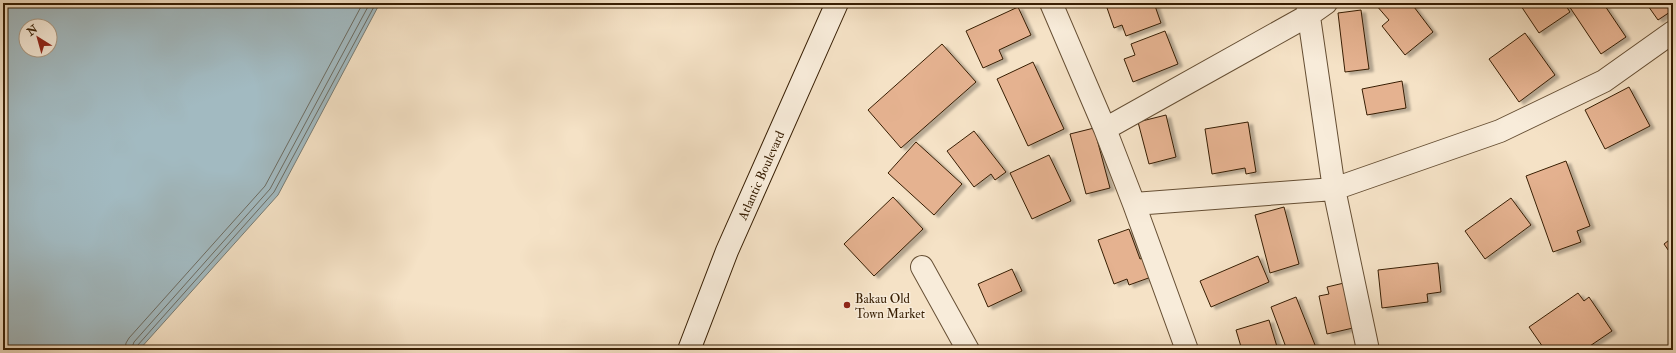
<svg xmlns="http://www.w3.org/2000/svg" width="1676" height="353" viewBox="0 0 1676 353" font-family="'IM FELL Double Pica',serif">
  <defs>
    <filter id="shadow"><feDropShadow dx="4.5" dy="2.5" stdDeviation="1" flood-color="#0004"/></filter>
  </defs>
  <rect width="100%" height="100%" fill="#f5e2c6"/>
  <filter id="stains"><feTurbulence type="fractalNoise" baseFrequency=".005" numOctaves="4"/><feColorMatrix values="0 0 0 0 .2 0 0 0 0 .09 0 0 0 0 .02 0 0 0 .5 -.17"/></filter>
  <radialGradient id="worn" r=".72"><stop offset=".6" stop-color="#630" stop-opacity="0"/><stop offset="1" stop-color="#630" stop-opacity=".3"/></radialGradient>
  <path fill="#a2bac1" stroke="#777c75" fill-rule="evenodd" d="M3,3H380L278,195L139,350H3ZM26,26H50V50H26Z"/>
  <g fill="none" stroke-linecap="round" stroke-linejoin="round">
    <path stroke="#6c6c62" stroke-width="1" d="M125,350L126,343L129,338L265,186L363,3
      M131,350L134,342L270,189L370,3
      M136,350L137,346L274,192L376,3"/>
  </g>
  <path fill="#e5b290" stroke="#371e03" filter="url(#shadow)" d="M1111,3H1154L1161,23L1126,36L1122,25L1114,28L1106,5Z
    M1378,3H1411L1433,32L1405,55L1382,26L1389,20L1376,5Z
    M1519,3H1564L1570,12L1539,33Z
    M1567,3H1603L1626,37L1601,54Z
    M1646,3H1673V10L1658,20Z
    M1018,7L1031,35L999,50L1003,59L983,68L966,31Z
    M1361,10L1369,69L1345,72L1338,13Z
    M1165,31L1178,64L1133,82L1124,59L1135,55L1131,44Z
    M1525,33L1555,75L1519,102L1489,59Z
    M942,44L976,82L901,148L868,110Z
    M1033,62L1064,129L1028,146L997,79Z
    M1402,81L1406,108L1367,115L1362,89Z
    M1629,87L1650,126L1605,149L1585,110Z
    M1166,115L1176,157L1149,164L1138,122Z
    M1248,122L1256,172L1246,174L1245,168L1212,174L1205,129Z
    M1094,128L1110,188L1086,194L1070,134Z
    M974,131L1006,172L995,180L991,174L974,187L947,151Z
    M916,142L962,184L934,215L888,173Z
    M1049,155L1071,201L1032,219L1010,173Z
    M1566,161L1590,226L1577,231L1581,242L1553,252L1526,176Z
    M893,197L923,229L874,276L844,244Z
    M1511,198L1531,225L1485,259L1465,231Z
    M1284,207L1299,264L1270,273L1255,215Z
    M1129,229L1140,259L1147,257L1154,276L1129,285L1127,279L1114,284L1098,240Z
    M1673,237V257L1664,244Z
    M1258,256L1269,282L1211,307L1200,281Z
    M1438,263L1441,292L1427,294L1428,302L1382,308L1378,270Z
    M1012,269L1022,291L988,307L978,284Z
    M1344,283L1353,328L1327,334L1319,296L1329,294L1327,287Z
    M1578,293L1584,301L1589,297L1612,331L1584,350H1545L1529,327Z
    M1296,297L1317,350H1287L1271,307Z
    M1269,320L1278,350H1242L1236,330Z"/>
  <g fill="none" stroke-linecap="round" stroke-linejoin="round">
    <defs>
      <path id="street" d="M1051,3L1105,129L1134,204L1187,350
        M1307,3L1334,189L1368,350
        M1105,129L1309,15L1326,3
        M1134,204L1334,189L1500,131L1604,81L1673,32
        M922,267L968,350"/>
      <g id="secondary">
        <path id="s1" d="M689,350L727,251L837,3"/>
      </g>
    </defs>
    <use href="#street" stroke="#664f34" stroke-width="24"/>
    <use href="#secondary" stroke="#371e03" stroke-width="24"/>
    <use href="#street" stroke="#f8ecda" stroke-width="22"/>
    <use href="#secondary" stroke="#f8ecda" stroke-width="22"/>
  </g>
  <circle fill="#8f2418" stroke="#f8ecda" stroke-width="1.5" cx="847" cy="305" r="4"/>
  <g text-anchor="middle" stroke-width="3" stroke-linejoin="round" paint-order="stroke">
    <g font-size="13" fill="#371e03" stroke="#f8ecda">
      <text dy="5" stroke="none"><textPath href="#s1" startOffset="189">Atlantic Boulevard</textPath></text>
    </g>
    <g font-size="13" fill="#371e03" stroke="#f8ecda" text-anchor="start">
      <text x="855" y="303">Bakau Old<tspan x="855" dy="15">Town Market</tspan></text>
    </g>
  </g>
  <rect width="1676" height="353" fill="none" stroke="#f5e2c6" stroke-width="16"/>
  <rect x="4" y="4" width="1668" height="345" fill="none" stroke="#371e03" stroke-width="2"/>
  <rect x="8" y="8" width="1660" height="337" fill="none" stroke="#371e03"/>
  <g transform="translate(38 38) rotate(323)"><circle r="19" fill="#f8ecda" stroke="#ab9a84"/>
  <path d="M0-3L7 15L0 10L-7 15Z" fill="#8f2418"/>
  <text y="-6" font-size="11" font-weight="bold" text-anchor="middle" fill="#371e03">N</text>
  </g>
  <rect width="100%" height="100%" filter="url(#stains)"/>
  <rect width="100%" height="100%" fill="url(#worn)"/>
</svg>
